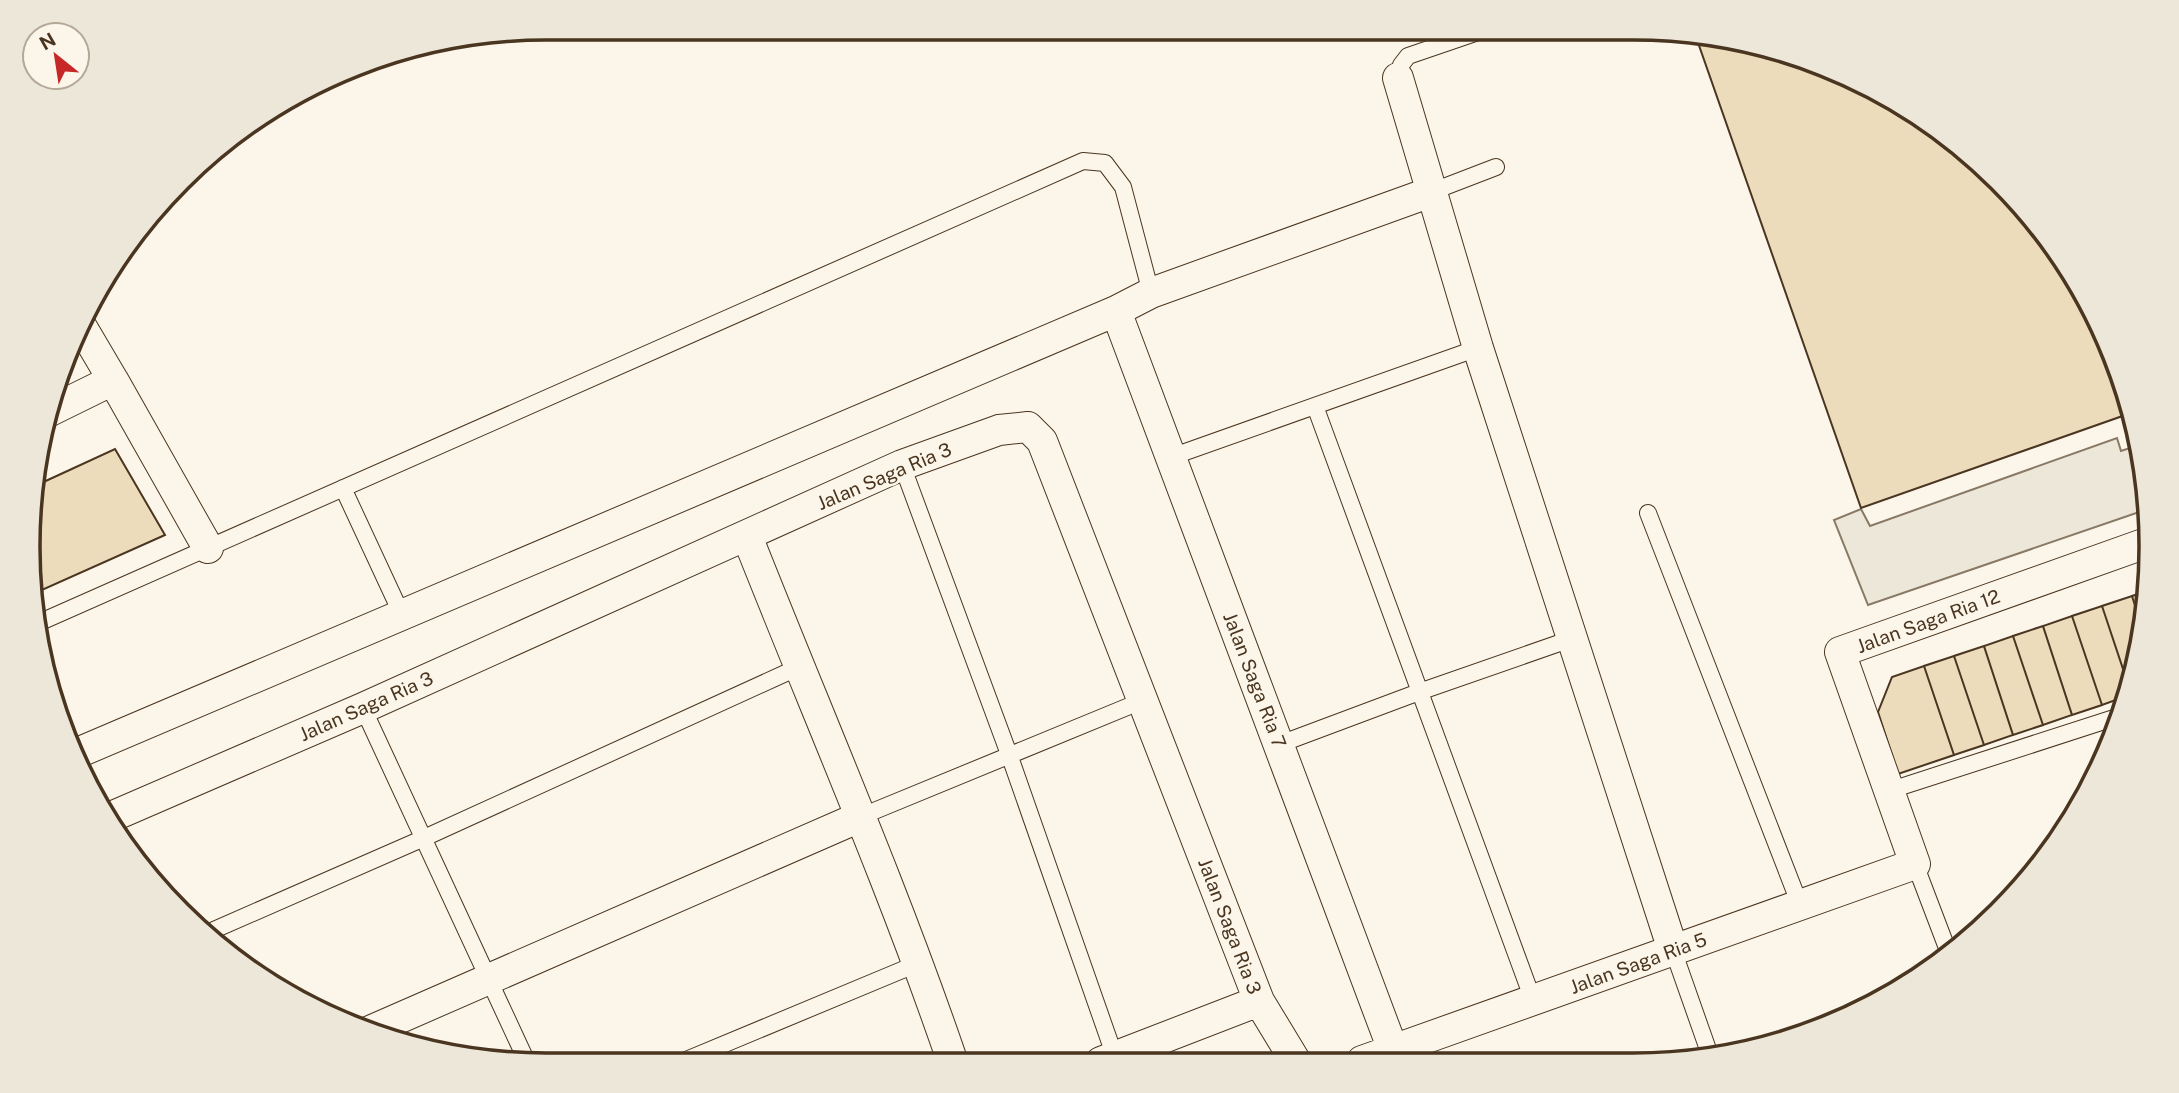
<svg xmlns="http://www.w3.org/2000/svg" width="2179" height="1093" viewBox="0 0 2179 1093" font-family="'Public Sans',sans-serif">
  <rect width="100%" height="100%" fill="#fbf6e9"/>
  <path fill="#ede7d9" stroke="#887966" stroke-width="2" d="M2117,438L2121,451L2139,445L2147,478L2148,509L1868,605L1834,520L1861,509L1870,526Z"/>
  <path fill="#ecdcbc" stroke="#4a3520" stroke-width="2" d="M1695,34L1766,46L1861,81L1948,135L2022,204L2081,287L2123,379L2131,413L1861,508Z
    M115,449L165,535L33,594L37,485Z
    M2148,591L2142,628L2132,596Z
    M2132,596L2142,628L2130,690L2102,606Z
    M2102,606L2130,690L2127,696L2102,705L2072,616Z
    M2072,616L2102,705L2072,715L2043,626Z
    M2043,626L2072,715L2043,725L2013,636Z
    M2013,636L2043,725L2013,735L1984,646Z
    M1984,646L2013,735L1984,745L1954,656Z
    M1954,656L1984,745L1954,755L1924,666Z
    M1924,666L1954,755L1898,774L1878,712L1892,677Z"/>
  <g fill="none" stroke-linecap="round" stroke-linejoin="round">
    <defs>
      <path id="service" d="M1398,78L1401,65L1408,56L1487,29
        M1431,192L1496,167
        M1315,406L1533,1000
        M1171,457L1478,348
        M902,465L1010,757L1115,1057
        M343,488L402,615
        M1648,513L1800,905
        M36,624L1083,161L1105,163L1123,187L1151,293
        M363,708L528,1064
        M1280,744L1419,692L1571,639
        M1888,791L2120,716
        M862,816L1144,700
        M1915,864L1950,956
        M207,933L424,838L799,667
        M1673,950L1711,1058
        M679,1063L919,963"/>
      <path id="minor" d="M1398,78L1478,348L1673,950
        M1116,311L1393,1050
        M113,380L208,548
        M48,412L113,380L80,324
        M747,536C816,711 892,884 953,1063
        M75,754L1116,311L1151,293L1431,192
        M111,817L363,708L902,465L999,430L1028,427L1042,441L1259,1001L1296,1062
        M370,1031L862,816
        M1362,1061L1915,864L1840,652L2149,542
        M1101,1062L1259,1001"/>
    </defs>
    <use href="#service" stroke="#4a3520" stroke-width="18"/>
    <use href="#minor" stroke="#4a3520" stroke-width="32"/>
    <use href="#service" stroke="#fbf6e9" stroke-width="16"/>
    <use href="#minor" stroke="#fbf6e9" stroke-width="30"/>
  </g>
  <g text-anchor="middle" stroke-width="5" stroke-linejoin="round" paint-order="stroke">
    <g font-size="19" fill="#4a3520" stroke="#fbf6e9">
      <text transform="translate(884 476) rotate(-23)" y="7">Jalan Saga Ria 3</text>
      <text transform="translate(1928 621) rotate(-20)" y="7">Jalan Saga Ria 12</text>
      <text transform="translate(1255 680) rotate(69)" y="7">Jalan Saga Ria 7</text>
      <text transform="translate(366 706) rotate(-24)" y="7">Jalan Saga Ria 3</text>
      <text transform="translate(1230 926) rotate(69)" y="7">Jalan Saga Ria 3</text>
      <text transform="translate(1638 963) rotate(-20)" y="7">Jalan Saga Ria 5</text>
    </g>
  </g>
  <path d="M0 0H2179V1093H0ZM546 40H1633A506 506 0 0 1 2139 546V547A506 506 0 0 1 1633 1053H546A506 506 0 0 1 40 547V546A506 506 0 0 1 546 40Z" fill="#ede7d9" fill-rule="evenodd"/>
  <path fill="none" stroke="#4a3520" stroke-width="3.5" d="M546 40H1633A506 506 0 0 1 2139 546V547A506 506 0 0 1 1633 1053H546A506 506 0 0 1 40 547V546A506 506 0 0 1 546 40Z"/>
  <g transform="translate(56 56) rotate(330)"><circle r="33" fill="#fbf6e9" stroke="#b4a999" stroke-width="2"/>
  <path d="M0-5L12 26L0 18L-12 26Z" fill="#c62828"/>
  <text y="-10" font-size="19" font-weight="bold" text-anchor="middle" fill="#4a3520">N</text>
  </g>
</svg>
